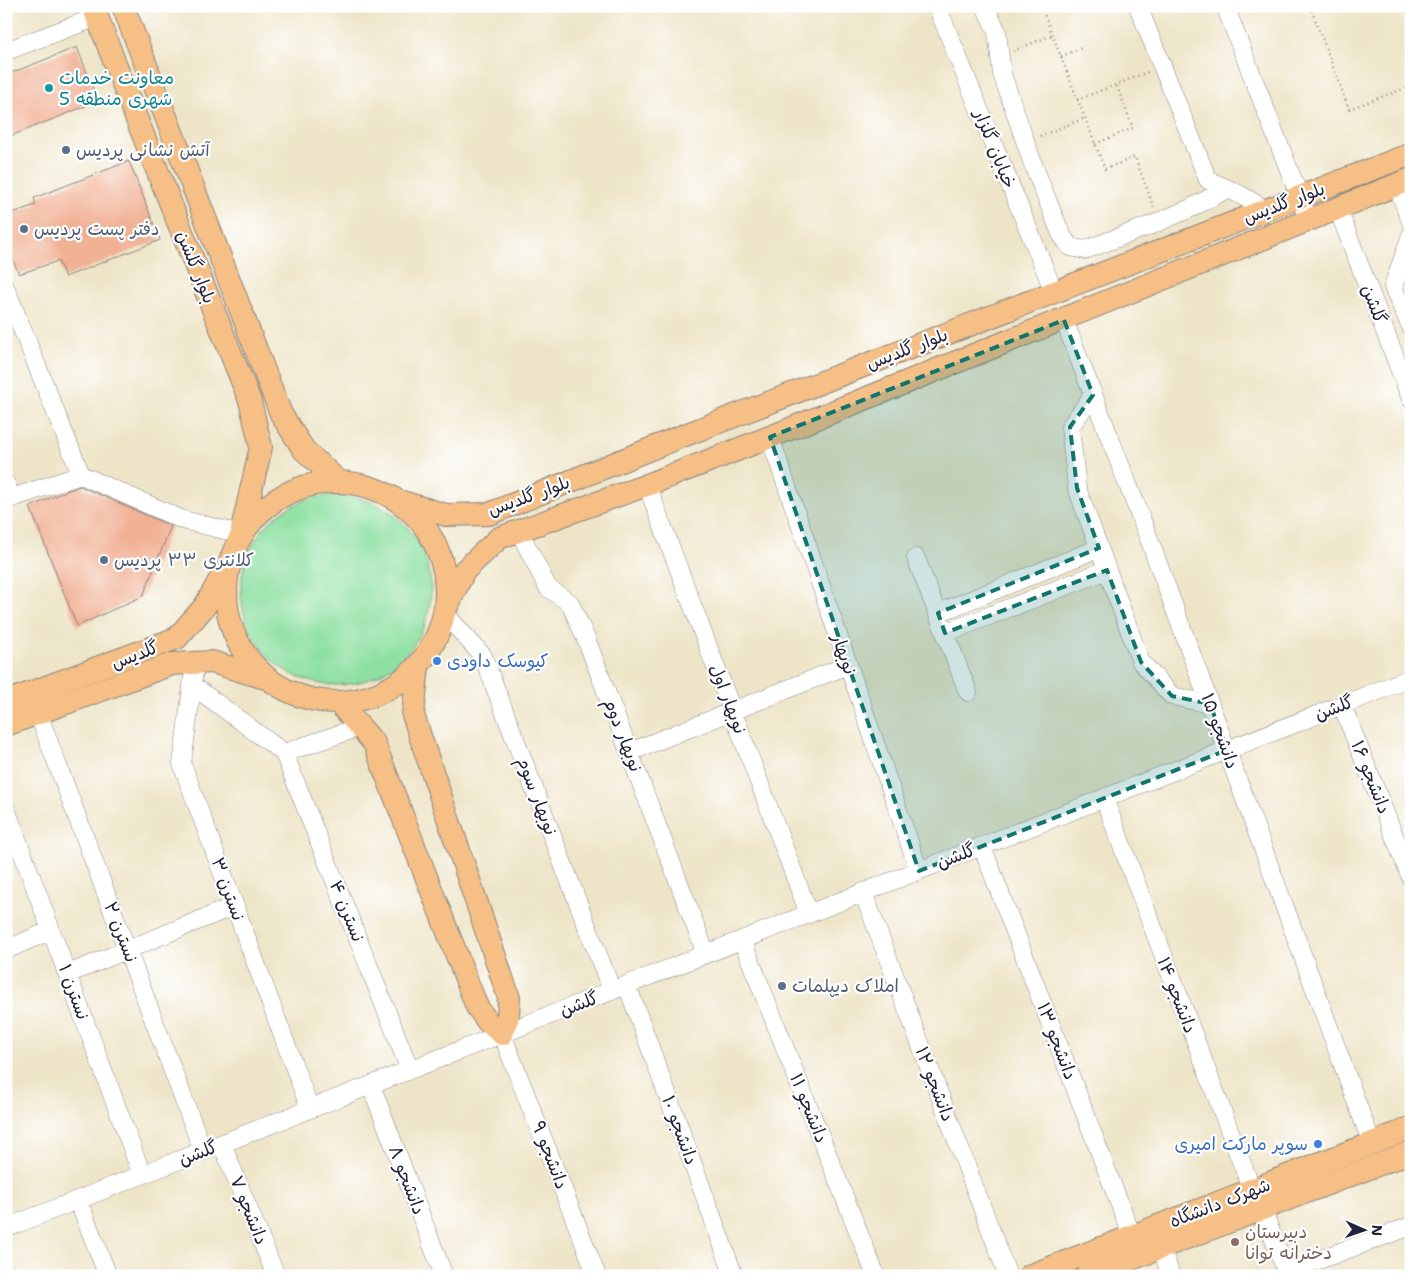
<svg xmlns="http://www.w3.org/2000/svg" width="1417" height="1282" viewBox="0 0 1417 1282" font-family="'Shantell Sans','Playpen Sans Arabic',sans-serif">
  <rect width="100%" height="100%" fill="#fff"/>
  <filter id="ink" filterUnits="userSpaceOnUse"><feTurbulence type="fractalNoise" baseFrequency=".02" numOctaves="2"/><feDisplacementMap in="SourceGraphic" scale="10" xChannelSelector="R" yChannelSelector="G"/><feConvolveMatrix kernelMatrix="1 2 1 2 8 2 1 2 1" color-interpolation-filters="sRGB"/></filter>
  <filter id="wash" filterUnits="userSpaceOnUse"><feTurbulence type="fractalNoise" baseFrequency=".0096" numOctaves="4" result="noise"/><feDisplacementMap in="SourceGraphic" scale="20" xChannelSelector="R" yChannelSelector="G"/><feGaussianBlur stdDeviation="1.12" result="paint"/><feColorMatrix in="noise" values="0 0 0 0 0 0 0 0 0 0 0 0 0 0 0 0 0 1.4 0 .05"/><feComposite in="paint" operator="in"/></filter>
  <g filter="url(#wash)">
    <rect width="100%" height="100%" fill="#eee5c8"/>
    <path fill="#8de0a1" stroke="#58816e" d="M241 590a95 95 0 1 1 190 0a95 95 0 1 1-190 0Z"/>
    <g id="blocks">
      <path fill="#f1b194" d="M77,47L98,101L6,138V75Z
        M129,161L160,240L65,277L58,261L19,274L6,244V215L36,205L34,198Z
        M80,486L171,526L143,596L77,626L30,507L61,493Z"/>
    </g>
  </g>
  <g filter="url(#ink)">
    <use href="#blocks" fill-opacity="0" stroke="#888482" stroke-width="1"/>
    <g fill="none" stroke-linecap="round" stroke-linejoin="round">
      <defs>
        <path id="minor" d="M937,6L1054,292
          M985,6L997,32L1002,74L1034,167L1061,234L1070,247L1085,250L1154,224L1191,208L1227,189
          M1138,6L1208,180L1239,194L1266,210
          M1225,6L1309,221
          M6,51L97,17
          M1397,185L1411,222
          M1338,209L1411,399
          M1411,235L1393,287L1411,327
          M6,289L81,475L183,520L241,534
          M1064,320L1146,531L1372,1144
          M1093,395L1070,427L1077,488L1141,662L1172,696L1210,704
          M770,437L919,871
          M6,484L11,498
          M647,485L809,914
          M6,500L81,475
          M519,531L548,588L570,603L587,641L706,954
          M916,558L968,692
          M444,613L483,656L612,991
          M938,613L1099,548
          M945,633L1107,570
          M195,663L182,764L310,1109
          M192,685L284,753L360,727
          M1342,705L1411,878
          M38,713L203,1151
          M630,752L848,665
          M284,753L410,1070
          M1104,798L1252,1190
          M6,809L142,1175
          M982,846L1132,1236
          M863,892L1008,1276
          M742,940L876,1276
          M6,950L51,930
          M68,974L234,906
          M627,985L734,1276
          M502,1034L597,1276
          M371,1085L444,1276
          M222,1144L276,1276
          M78,1200L108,1276
          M1262,1209L1288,1276
          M6,1228L1411,678
          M1161,1247L1171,1276
          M1286,1272L1411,1226"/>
        <path id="major" d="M93,6L133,110L250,401L261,447L242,529
          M123,6L281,414L304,450L338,481
          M226 592a110 110 0 1 1 220 0a110 110 0 1 1-220 0Z
          M399,501L446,515L489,514L685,435L1411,154
          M444,613L464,571L499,538L647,485L770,437L1411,179
          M6,702L177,638L205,606L225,571
          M339,703L374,743L477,1007L488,1022L502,1034L508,1016L509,998L413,715L418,666
          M6,725L172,664L212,662L265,678
          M1029,1276L1411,1128
          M1087,1276L1411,1152"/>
      </defs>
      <use href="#minor" stroke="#888482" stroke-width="19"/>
      <use href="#major" stroke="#888482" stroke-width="24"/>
      <path stroke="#888482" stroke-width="2.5" stroke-dasharray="1 4" stroke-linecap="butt" d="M1041,6L1105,169L1135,157L1154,208
        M1310,6L1349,109L1411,86
        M1013,51L1052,35
        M1061,56L1082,48
        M1077,100L1148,72
        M1040,136L1085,118
        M1095,144L1133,128L1116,84"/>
      <use href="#minor" stroke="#fff" stroke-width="18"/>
      <use href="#major" stroke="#f5bf86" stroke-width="22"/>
    </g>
  </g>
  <path fill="#0f766e" fill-opacity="0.2" stroke="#0f766e" stroke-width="4" stroke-dasharray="10 6" stroke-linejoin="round" d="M1064,320L1093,395L1070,427L1077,488L1099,548L938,613L945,633L1107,570L1141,662L1172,696L1210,704L1227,750L919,871L770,437Z"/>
  <circle fill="#0f9aa8" stroke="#fff" stroke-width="2" cx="49" cy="88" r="5"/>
  <g fill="#5c6f8a" stroke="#fff" stroke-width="2">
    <circle cx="66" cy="150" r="5"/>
    <circle cx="24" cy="229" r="5"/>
    <circle cx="104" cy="560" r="5"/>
    <circle cx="782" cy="986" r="5"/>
  </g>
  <g fill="#3f7fe0" stroke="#fff" stroke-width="2">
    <circle cx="437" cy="661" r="5"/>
    <circle cx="1318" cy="1144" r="5"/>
  </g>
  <circle fill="#8d6e63" stroke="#fff" stroke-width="2" cx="1235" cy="1242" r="5"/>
  <g text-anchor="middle" stroke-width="4.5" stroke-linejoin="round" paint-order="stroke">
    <g font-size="18" fill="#0d838f" stroke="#fff" text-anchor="start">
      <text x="59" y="84">معاونت خدمات<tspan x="59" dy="21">شهری منطقه 5</tspan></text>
    </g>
    <g font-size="18" fill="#22223b" stroke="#fff">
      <text transform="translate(995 149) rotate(68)" y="6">خیابان گلزار</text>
      <text transform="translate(1284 203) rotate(-21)" y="6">بلوار گلدیس</text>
      <text transform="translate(196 267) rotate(68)" y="6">بلوار گلشن</text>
      <text transform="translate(1374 304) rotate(69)" y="6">گلشن</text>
      <text transform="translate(907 349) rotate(-21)" y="6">بلوار گلدیس</text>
      <text transform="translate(529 496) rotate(-20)" y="6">بلوار گلدیس</text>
      <text transform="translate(844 654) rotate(71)" y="6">نوبهار</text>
      <text transform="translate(135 655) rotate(-21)" y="6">گلدیس</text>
      <text transform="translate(728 699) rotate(69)" y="6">نوبهار اول</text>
      <text transform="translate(1334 708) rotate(-21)" y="6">گلشن</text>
      <text transform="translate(1220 731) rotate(70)" y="6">دانشجو ۱۵</text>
      <text transform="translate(623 735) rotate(69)" y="6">نوبهار دوم</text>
      <text transform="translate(1371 777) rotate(68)" y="6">دانشجو ۱۶</text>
      <text transform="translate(537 796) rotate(69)" y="6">نوبهار سوم</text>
      <text transform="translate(956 856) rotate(-21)" y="6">گلشن</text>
      <text transform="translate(228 889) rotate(70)" y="6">نسترن ۳</text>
      <text transform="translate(347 911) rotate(68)" y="6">نسترن ۴</text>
      <text transform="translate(121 932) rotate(69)" y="6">نسترن ۲</text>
      <text transform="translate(74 992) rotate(70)" y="6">نسترن ۱</text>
      <text transform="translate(1177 995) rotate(69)" y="6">دانشجو ۱۴</text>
      <text transform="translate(579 1004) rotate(-21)" y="6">گلشن</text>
      <text transform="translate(1057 1041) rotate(69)" y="6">دانشجو ۱۳</text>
      <text transform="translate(935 1084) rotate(69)" y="6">دانشجو ۱۲</text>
      <text transform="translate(809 1108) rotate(68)" y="6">دانشجو ۱۱</text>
      <text transform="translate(680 1130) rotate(70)" y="6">دانشجو ۱۰</text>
      <text transform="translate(198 1153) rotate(-21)" y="6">گلشن</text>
      <text transform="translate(550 1155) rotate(69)" y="6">دانشجو ۹</text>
      <text transform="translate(407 1180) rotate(69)" y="6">دانشجو ۸</text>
      <text transform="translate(1220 1203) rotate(-21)" y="6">شهرک دانشگاه</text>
      <text transform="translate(249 1210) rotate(68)" y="6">دانشجو ۷</text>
    </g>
    <g font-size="18" fill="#4e5e75" stroke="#fff" text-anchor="start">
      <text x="76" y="156">آتش نشانی پردیس</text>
      <text x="34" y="235">دفتر پست پردیس</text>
      <text x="114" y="566">کلانتری ۳۳ پردیس</text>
      <text x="792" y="992">املاک دیپلمات</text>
    </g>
    <g font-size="18" fill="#366cbe" stroke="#fff" text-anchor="start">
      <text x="447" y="667">کیوسک داودی</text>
      <text x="1308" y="1150" text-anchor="end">سوپر مارکت امیری</text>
    </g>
    <g font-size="18" fill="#785e54" stroke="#fff" text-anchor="start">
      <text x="1245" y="1238">دبیرستان<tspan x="1245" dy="21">دخترانه توانا</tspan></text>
    </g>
  </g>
  <rect width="1417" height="1282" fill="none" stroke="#fff" stroke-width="25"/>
  <g transform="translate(1364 1230) rotate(92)" stroke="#ffffff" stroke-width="4" paint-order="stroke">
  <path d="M0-4L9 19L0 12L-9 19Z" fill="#22223b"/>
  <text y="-8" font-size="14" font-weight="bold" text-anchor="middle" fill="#22223b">N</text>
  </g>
</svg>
